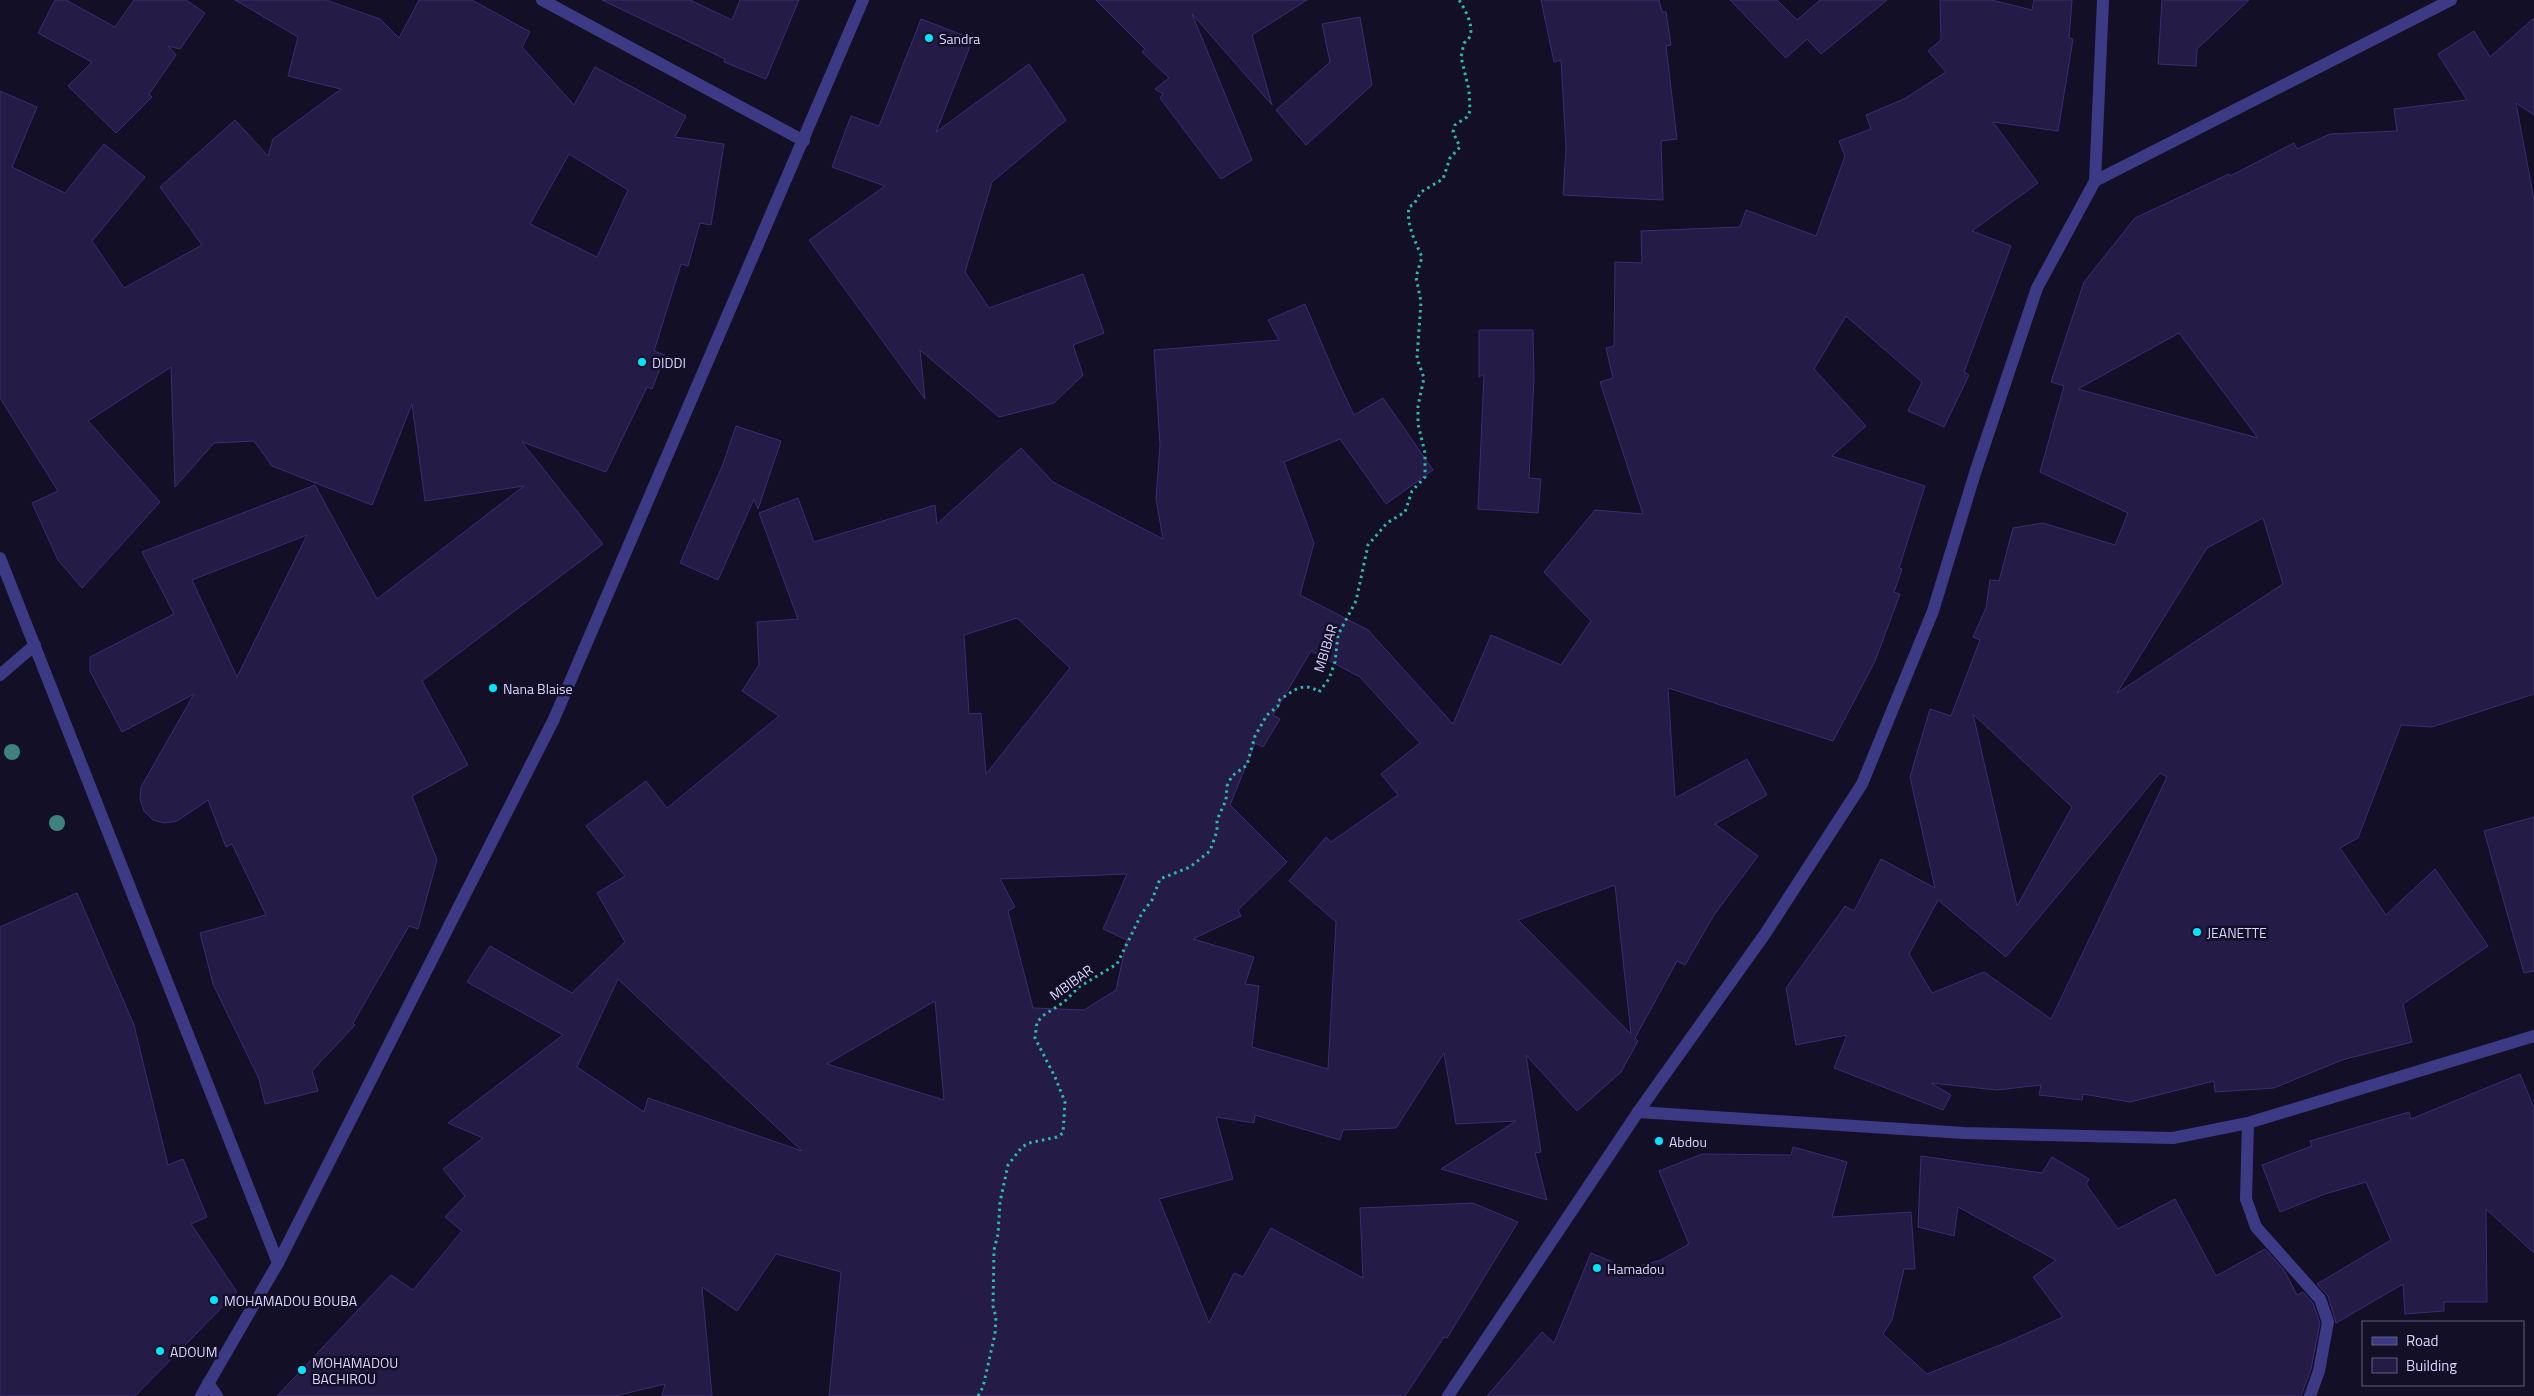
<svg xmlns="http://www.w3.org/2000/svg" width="2534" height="1396" viewBox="0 0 2534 1396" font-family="'Titillium Web',sans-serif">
<rect width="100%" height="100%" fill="#130f26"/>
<g fill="#241b47" stroke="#3b2d73" fill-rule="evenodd">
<polygon points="55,0 66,0 115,27 134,0 186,0 205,13 180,49 168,46 176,55 149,94 152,97 116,133 68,86 92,62 38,33"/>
<path d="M 235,0 L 326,0 L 380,19 L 399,38 L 419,0 L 472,0 L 530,32 L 522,47 L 574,105 L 595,67 L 686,116 L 675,137 L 724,144 L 711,225 L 700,223 L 688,266 L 681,264 L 654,351 L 665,355 L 652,389 L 647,387 L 606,472 L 522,442 L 603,544 L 422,681 L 468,765 L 412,796 L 437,860 L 418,929 L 409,926 L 353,1023 L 355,1025 L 312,1071 L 318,1091 L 265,1104 L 259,1079 L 213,984 L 200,933 L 266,915 L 232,844 L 226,847 L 208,800 L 177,821 L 165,823 L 153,820 L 144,811 L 140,800 L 141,787 L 194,694 L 122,732 L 90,671 L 90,657 L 174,614 L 142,552 L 315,485 L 377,599 L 524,486 L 425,501 L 412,404 L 372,505 L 272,466 L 254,441 L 214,443 L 175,487 L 171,367 L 88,421 L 160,502 L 82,588 L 58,560 L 32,503 L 58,491 L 0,398 L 0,91 L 37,107 L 12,167 L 65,193 L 104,144 L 145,177 L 92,241 L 124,288 L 202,245 L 160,187 L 235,120 L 268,156 L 273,139 L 341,89 L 288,76 L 298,37 ZM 569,154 L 628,190 L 597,257 L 530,224 ZM 307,535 L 237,677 L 192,580 Z"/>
<polygon points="602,0 690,0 732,20 740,0 799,0 766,79 724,62 725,59"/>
<polygon points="1096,0 1307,0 1252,35 1272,105 1192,14 1252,160 1221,179 1160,98 1163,94 1155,89 1169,78 1142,52 1145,49"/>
<polygon points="1541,0 1659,0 1662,12 1666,12 1671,45 1666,46 1677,139 1661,141 1663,200 1563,195 1566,148 1561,60 1554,62"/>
<polygon points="1730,0 1777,0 1797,20 1820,0 1887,0 1821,54 1807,39 1786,58"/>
<path d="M 1940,0 L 1991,0 L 2032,10 L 2034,0 L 2072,0 L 2069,38 L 2073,39 L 2058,131 L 1993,122 L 2038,183 L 1972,231 L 2011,246 L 1964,372 L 1969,375 L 1944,427 L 1908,411 L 1922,382 L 1846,316 L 1814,369 L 1866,426 L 1832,456 L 1925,486 L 1899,568 L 1902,569 L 1894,592 L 1900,594 L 1875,661 L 1833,741 L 1668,688 L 1675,798 L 1747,759 L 1767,795 L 1715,824 L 1758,856 L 1714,915 L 1685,965 L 1677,961 L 1635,1038 L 1638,1041 L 1621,1072 L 1577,1111 L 1526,1055 L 1541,1152 L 1535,1153 L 1547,1200 L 1441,1169 L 1516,1121 L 1456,1124 L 1444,1053 L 1396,1128 L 1343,1130 L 1340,1140 L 1255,1115 L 1254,1123 L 1216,1117 L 1233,1179 L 1159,1199 L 1209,1323 L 1234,1273 L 1243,1277 L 1271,1228 L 1363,1278 L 1360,1208 L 1473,1203 L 1518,1222 L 1447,1338 L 1444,1337 L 1405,1396 L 829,1396 L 841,1272 L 776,1254 L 737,1311 L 702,1287 L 712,1396 L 662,1396 L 665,1384 L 615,1396 L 277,1396 L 391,1275 L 413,1290 L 462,1231 L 445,1217 L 465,1196 L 443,1169 L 483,1138 L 448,1123 L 563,1035 L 467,982 L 490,946 L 572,993 L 625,942 L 597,893 L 625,876 L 586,826 L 646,781 L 667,808 L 779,716 L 742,691 L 759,665 L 757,622 L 798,619 L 759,513 L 798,498 L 814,542 L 935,505 L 937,524 L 1021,448 L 1053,482 L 1163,539 L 1156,499 L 1160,445 L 1154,350 L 1279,340 L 1268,320 L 1305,304 L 1335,375 L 1354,415 L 1383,398 L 1433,470 L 1386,504 L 1340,439 L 1284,462 L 1314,543 L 1300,595 L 1368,630 L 1453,724 L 1491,635 L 1561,665 L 1591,621 L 1544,572 L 1595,510 L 1643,514 L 1600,382 L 1613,378 L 1606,348 L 1614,346 L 1615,262 L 1642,263 L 1641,231 L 1740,227 L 1746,210 L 1816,236 L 1845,156 L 1839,141 L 1871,129 L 1866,115 L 1904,99 L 1946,72 L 1928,51 L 1941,40 ZM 1017,618 L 1070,668 L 986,774 L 981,713 L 969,714 L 964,635 ZM 1311,651 L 1360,677 L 1420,743 L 1381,774 L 1398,795 L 1331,842 L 1326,837 L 1289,881 L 1336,922 L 1328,1069 L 1252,1047 L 1259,986 L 1245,984 L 1254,957 L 1193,939 L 1241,916 L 1238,910 L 1287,862 L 1230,805 L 1255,743 L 1263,747 L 1280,719 L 1273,715 ZM 1127,874 L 1103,929 L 1127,940 L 1116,990 L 1084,1010 L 1033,1008 L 1008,911 L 1015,907 L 1000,879 ZM 1615,885 L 1631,1034 L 1518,920 ZM 618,979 L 802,1151 L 648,1098 L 644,1112 L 577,1067 ZM 935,1001 L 944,1100 L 827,1064 Z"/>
<polygon points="2162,0 2249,0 2197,49 2196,66 2158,64"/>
<polygon points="1360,17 1372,85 1306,145 1276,110 1330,62 1322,24"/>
<path d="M 2534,18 L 2534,115 L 2516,103 L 2534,200 L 2534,694 L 2432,727 L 2401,725 L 2358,838 L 2340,848 L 2386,915 L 2435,869 L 2488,946 L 2403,1004 L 2412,1042 L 2342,1060 L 2274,1088 L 2215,1092 L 2214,1081 L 2130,1102 L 2083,1094 L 2082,1100 L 2039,1095 L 2041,1085 L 1997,1090 L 1931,1083 L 1951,1095 L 1943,1110 L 1834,1068 L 1847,1035 L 1796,1045 L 1786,988 L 1845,906 L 1854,911 L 1881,859 L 1935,888 L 1910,777 L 1930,709 L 1951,716 L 1980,640 L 1973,637 L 1986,608 L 1990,580 L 1999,581 L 2013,528 L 2043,523 L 2115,545 L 2128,513 L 2040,472 L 2064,386 L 2051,382 L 2084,282 L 2135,218 L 2229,174 L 2230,176 L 2294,143 L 2297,149 L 2330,134 L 2397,131 L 2394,109 L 2467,100 L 2438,54 L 2474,31 L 2490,57 ZM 2179,333 L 2258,438 L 2078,389 ZM 2263,518 L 2283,584 L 2117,693 L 2207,548 ZM 1973,714 L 2072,807 L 2017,906 ZM 2160,773 L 2167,777 L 2051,1019 L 1984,972 L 1932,993 L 1909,954 L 1938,900 L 2006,957 Z"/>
<polygon points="921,19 973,39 936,132 1029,64 1066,120 992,182 965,272 989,308 1083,274 1104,333 1073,345 1083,375 1054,403 999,417 920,350 925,399 809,240 885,186 832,167 851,116 879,126"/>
<polygon points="1479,330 1533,330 1534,379 1529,478 1541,479 1538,513 1478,509 1484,374 1479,377"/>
<polygon points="736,426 781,441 758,509 754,499 718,580 680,563 723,464"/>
<polygon points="2534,817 2534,971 2524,973 2484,831"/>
<polygon points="77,893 134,1025 168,1165 183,1159 207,1217 191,1224 237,1292 135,1396 0,1396 0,927"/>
<polygon points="2520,1074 2534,1108 2534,1253 2486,1209 2487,1302 2444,1302 2444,1311 2405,1314 2403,1284 2336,1323 2328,1296 2317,1284 2391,1240 2366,1182 2325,1194 2280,1212 2262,1165 2312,1146 2310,1141 2409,1112 2411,1119"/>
<polygon points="1793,1147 1847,1162 1832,1217 1911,1212 1915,1269 1904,1269 1892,1320 1883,1334 1927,1374 2005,1343 2063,1317 2033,1277 2056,1260 1958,1207 1954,1236 1918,1227 1921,1156 2042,1173 2052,1157 2089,1179 2086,1184 2118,1229 2175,1199 2216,1276 2265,1249 2284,1270 2297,1295 2303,1292 2313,1303 2320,1323 2311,1369 2301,1396 1487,1396 1542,1332 1554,1343 1591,1253 1629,1269 1661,1260 1689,1244 1659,1171 1702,1154 1791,1155"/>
</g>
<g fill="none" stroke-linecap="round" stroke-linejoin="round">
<path stroke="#2fb8b0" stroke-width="3" stroke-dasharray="2.5 4" stroke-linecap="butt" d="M 978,1396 L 983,1387 L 995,1334 L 996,1317 L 993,1306 L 994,1250 L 998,1234 L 1000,1202 L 1008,1165 L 1022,1147 L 1029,1143 L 1057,1137 L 1063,1133 L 1065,1102 L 1055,1077 L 1035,1038 L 1037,1022 L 1044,1015 L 1064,1002 L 1079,987 L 1117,964 L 1142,913 L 1152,900 L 1160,879 L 1190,867 L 1210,851 L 1217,831 L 1217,820 L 1226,800 L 1227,786 L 1232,776 L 1247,765 L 1255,736 L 1267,715 L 1278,706 L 1278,701 C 1292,692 1303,680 1319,692 L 1329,679 L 1335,662 L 1338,635 L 1356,601 L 1368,545 L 1387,523 L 1405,512 L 1412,491 L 1425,477 L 1425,453 L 1418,424 L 1418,406 L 1424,378 L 1417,358 L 1421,302 L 1416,277 L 1422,257 C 1415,241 1406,224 1409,207 L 1414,204 L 1421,192 L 1443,179 L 1450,158 L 1460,147 L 1453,132 L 1455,125 L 1467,117 L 1470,111 L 1469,90 L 1461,57 L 1464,43 C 1479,34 1466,11 1459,0"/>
<polyline stroke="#3d3a85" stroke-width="12" points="2248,1123 2246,1199 2256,1227 2320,1299 2328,1322 2319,1371 2310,1396"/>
<g stroke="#3d3a85" stroke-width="12">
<polyline points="542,0 804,141"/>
<polyline points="2095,181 2451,0"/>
<polyline points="0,558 278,1263"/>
<polyline points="0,675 35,645"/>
<polyline points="1638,1112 1964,1133 2173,1138 2248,1123 2534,1036"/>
<polyline points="208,1383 217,1396"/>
<polyline points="1448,1396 1638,1112 1765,934 1862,784 1933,611 1975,473 2037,288 2095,181 2103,0"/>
</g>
<polyline stroke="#3d3a85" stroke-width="12" points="201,1396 278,1263 554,719 863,0"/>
</g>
<g fill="#3d827b">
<circle cx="12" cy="752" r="8"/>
<circle cx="57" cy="823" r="8"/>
</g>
<g fill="#00e5ff" stroke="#130f26" stroke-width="2">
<circle cx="929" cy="38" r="5"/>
<circle cx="642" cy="362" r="5"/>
<circle cx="493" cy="688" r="5"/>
<circle cx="2197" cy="932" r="5"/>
<circle cx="1659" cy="1141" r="5"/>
<circle cx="1597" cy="1268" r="5"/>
<circle cx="214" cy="1300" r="5"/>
<circle cx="160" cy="1351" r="5"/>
<circle cx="302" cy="1370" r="5"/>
</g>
<g text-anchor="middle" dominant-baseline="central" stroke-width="5" stroke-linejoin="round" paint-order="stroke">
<g font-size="14" fill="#d9d4ff" stroke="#130f26" text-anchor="start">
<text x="939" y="38">Sandra</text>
<text x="652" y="362">DIDDI</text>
<text x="503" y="688">Nana Blaise</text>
<text x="2207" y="932">JEANETTE</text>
<text x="1669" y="1141">Abdou</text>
<text x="1607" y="1268">Hamadou</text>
<text x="224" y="1300">MOHAMADOU BOUBA</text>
<text x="170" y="1351">ADOUM</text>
<text x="312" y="1362">MOHAMADOU<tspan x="312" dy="16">BACHIROU</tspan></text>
</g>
<g font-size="14" fill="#d9d4ff" stroke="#130f26">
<text transform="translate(1325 648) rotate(-73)">MBIBAR</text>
<text transform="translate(1071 982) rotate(-36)">MBIBAR</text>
</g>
</g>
<rect x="2362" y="1321" width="162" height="65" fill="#130f26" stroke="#625e7d"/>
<rect x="2372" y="1337" width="25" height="8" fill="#3d3a85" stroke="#625e7d"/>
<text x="2406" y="1346" font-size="15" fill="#d9d4ff">Road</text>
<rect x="2372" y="1358" width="25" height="15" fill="#241b47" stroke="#625e7d"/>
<text x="2406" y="1371" font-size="15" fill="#d9d4ff">Building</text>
</svg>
